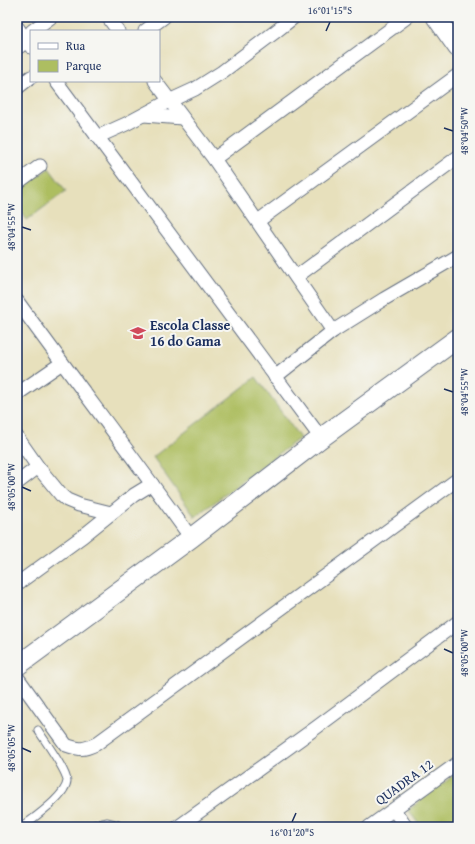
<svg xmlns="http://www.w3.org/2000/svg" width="475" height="844" viewBox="0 0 475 844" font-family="'Gentium Book Plus',serif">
<rect width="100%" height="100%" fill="#f6f6f2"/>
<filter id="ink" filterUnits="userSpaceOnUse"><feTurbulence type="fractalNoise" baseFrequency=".025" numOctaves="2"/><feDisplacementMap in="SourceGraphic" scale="8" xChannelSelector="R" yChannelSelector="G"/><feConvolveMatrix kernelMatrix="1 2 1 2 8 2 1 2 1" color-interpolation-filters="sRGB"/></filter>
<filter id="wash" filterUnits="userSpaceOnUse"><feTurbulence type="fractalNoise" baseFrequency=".012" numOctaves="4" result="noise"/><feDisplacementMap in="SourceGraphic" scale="16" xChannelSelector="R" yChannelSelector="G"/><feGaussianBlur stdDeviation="0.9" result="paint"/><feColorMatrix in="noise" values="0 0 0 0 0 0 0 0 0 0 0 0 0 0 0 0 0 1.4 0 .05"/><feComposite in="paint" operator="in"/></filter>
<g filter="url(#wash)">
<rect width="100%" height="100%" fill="#e7e0bc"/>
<g fill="#adbe61" stroke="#647660">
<polygon points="49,168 66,191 27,220 17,206 17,192"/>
<polygon points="256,377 300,438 195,517 153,457"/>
<polygon points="458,772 458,827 421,827 408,810"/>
</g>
</g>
<g filter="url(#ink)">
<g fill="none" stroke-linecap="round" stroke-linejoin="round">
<defs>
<g id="lane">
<polyline points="17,49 21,49 28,43"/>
<path d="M 22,827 C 33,818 66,796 67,781 C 67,771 44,740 38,730"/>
</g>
<g id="street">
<polyline points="108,17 118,31"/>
<polyline points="17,27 31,47"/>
<polyline points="32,31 51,17"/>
<polyline points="145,31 164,17"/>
<polyline points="56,81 321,438"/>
<polyline points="155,81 214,159 407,17"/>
<polyline points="17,88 31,77"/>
<polyline points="144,115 182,118"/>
<polyline points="97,137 126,124 169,101 195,89 222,72 275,32 294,17"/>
<polyline points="214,159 333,331"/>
<polyline points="17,183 40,166"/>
<polyline points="258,221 458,75"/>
<polyline points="296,277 458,157"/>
<path d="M 17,301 C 74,380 134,458 191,538"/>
<polyline points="275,377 333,331 384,299 458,256"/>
<polyline points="17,394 62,363"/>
<polyline points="17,437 38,467 61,495 67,500 79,505 111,513"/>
<polyline points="17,483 38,467"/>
<polyline points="17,584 83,536 134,495 152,484"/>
<path d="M 17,677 L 66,745 C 80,750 83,750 96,744 L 458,479"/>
<polyline points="394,810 406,827"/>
<polyline points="97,827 107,825 116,827"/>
<polyline points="178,827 317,727 458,622"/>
<polyline points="369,827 458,763"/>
</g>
<g id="secondary">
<polyline points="436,17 458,48"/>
<polyline points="17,666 191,538 321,438 458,338"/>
</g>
</defs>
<use href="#lane" stroke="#626d7f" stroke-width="9"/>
<use href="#street" stroke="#626d7f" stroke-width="15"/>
<use href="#secondary" stroke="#626d7f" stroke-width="21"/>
<use href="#lane" stroke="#fff" stroke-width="7"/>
<use href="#street" stroke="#fff" stroke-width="13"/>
<use href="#secondary" stroke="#fff" stroke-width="19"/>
</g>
</g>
<path fill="none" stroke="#1b2f5e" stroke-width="1.5" d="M 326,31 L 330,22M 444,128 L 453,131M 22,227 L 31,230M 444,389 L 453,392M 22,487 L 31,491M 444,649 L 453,653M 22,748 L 31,752M 292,822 L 296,813"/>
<defs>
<symbol id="school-bare" viewBox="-9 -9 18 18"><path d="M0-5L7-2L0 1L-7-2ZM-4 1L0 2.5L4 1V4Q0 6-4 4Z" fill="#d1495b" stroke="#f6f6f2" stroke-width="2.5" paint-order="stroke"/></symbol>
</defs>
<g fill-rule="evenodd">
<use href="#school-bare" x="127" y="322" width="22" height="22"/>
</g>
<g text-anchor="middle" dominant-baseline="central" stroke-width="4" stroke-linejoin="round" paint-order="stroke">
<g font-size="14" font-weight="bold" fill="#1b2f5e" stroke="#f6f6f2" text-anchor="start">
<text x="150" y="325">Escola Classe<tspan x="150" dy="16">16 do Gama</tspan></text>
</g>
<g font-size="14" fill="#1b2f5e" stroke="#f6f6f2">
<text transform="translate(404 782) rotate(-36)">QUADRA 12</text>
</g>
</g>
<rect width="475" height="844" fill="none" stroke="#f6f6f2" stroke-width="44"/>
<rect x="30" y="30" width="130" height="52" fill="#f6f6f2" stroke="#9ea6b7"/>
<rect x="38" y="43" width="20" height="6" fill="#ffffff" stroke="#9ea6b7"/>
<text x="66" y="50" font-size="12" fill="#1b2f5e">Rua</text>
<rect x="38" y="60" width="20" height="12" fill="#adbe61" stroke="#9ea6b7"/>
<text x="66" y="70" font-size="12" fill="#1b2f5e">Parque</text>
<rect x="22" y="22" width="431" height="800" fill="none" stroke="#1b2f5e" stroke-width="1.5"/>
<g font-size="10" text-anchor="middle" fill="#1b2f5e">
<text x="330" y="14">16°01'15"S</text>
<text transform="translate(464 131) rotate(-90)" y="4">48°04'50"W</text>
<text transform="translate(11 227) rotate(-90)" y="4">48°04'55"W</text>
<text transform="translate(464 392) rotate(-90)" y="4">48°04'55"W</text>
<text transform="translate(11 487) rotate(-90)" y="4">48°05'00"W</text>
<text transform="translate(464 653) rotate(-90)" y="4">48°05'00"W</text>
<text transform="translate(11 748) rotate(-90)" y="4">48°05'05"W</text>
<text x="292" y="836">16°01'20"S</text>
</g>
</svg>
